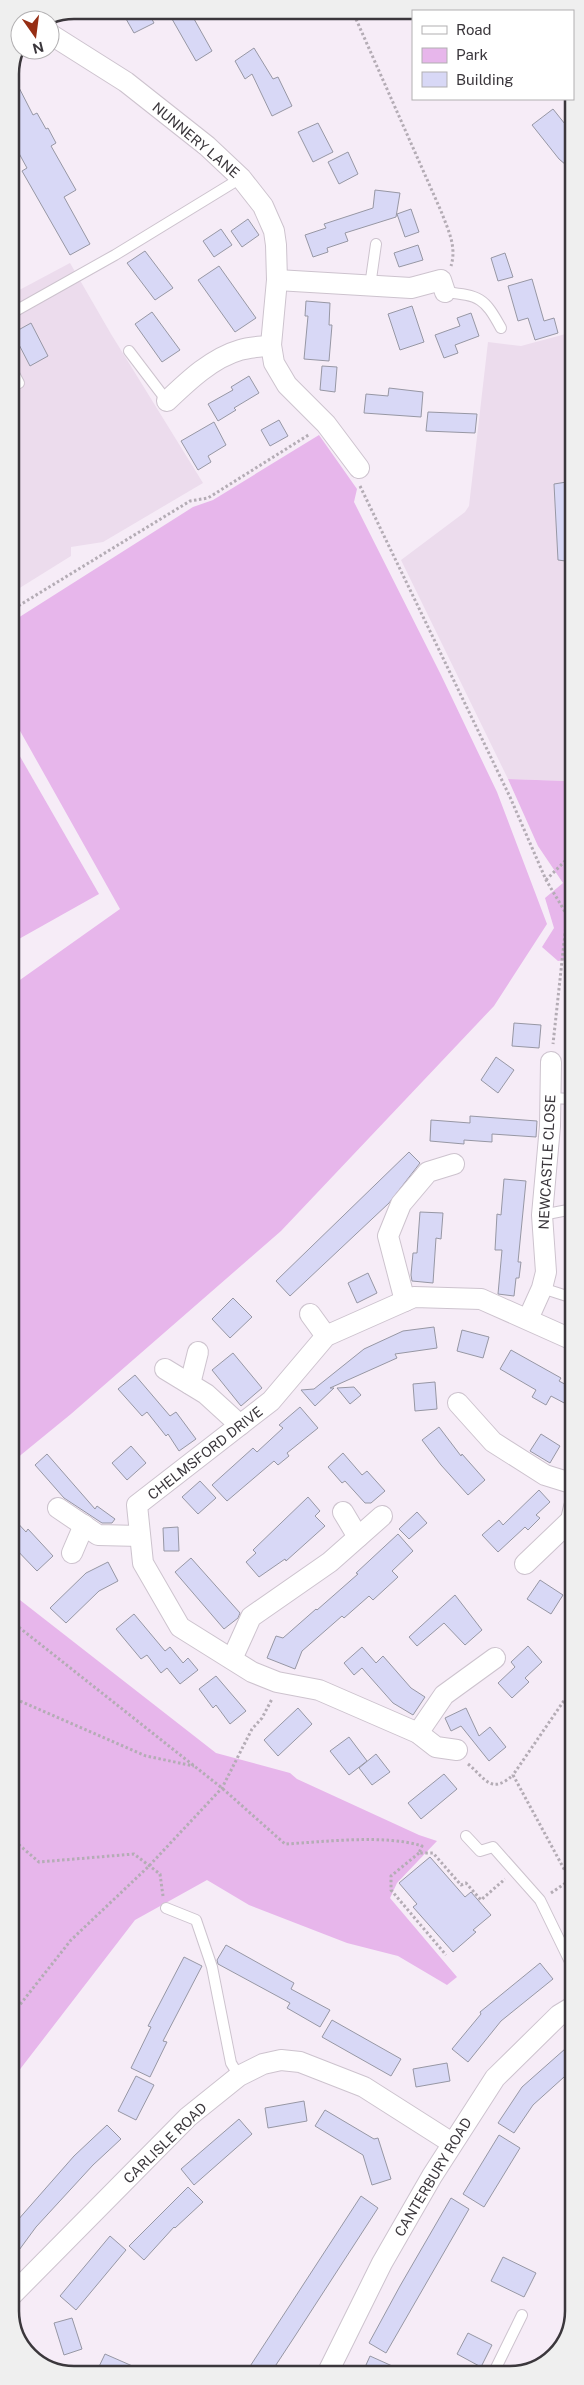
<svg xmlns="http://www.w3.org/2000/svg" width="584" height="2385" viewBox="0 0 584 2385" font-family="'Public Sans',sans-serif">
<rect width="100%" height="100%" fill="#f6ecf7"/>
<g fill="#ecdced">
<polygon points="70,263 111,334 203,483 103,542 71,547 71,556 10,594 10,295"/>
<polygon points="573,332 573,776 566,781 508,779 401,560 465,512 469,506 488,342 521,346"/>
</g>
<g fill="#e7b6eb">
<polygon points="319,435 357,489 354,502 441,675 497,792 547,924 494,1006 281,1231 71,1414 11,1463 10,987 120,909 10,713 10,623 193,507 213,500"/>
<polygon points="10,739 99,894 10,944"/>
<polygon points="573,776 573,959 558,961 542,947 554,928 545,898 563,883 538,846 508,779 565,781"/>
<polygon points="11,1593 216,1753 290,1773 297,1779 419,1835 437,1841 397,1883 390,1898 457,1977 447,1985 398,1956 347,1943 249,1905 207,1880 135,1920 11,2081"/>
</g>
<g fill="#d8d8f6" stroke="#9797a4">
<polygon points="121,10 147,10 154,23 134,33"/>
<polygon points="189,10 212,51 196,61 172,19"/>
<polygon points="254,48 273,79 278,77 292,106 272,116 252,74 245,79 235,61"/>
<polygon points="11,72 33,115 37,113 46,129 48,128 56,143 51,146 76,190 64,197 90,244 70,255 22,171 27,168 10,137"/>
<polygon points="553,109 573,134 573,171 559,159 532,125"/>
<polygon points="318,123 333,152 313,162 298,132"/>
<polygon points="348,152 358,174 339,184 328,162"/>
<polygon points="375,190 400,193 396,217 345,233 348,241 327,248 328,252 313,257 305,235 326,228 324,224 373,208"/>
<polygon points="411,209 419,232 405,237 397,214"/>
<polygon points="248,219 259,235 242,247 231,231"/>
<polygon points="221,229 232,245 214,257 203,241"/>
<polygon points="418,245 423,260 399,267 394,253"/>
<polygon points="145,251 173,288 155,300 127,263"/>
<polygon points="505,253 513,277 498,281 491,258"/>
<polygon points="219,266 256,318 235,332 198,280"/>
<polygon points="532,279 544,321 554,318 558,333 535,340 528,318 518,321 508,286"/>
<polygon points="306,301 330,303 329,325 332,325 329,361 304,359 308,316 305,316"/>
<polygon points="412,306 424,342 400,350 388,314"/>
<polygon points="152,312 180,350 162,362 135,324"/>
<polygon points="471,313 479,336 455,345 458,353 444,358 435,335 460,326 457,318"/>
<polygon points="31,323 48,356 30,366 13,333"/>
<polygon points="322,366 337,367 335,392 320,390"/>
<polygon points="249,376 259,393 234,408 236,410 218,421 208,404 233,390 231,387"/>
<polygon points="389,388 423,392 421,417 364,413 366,394 388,396"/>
<polygon points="428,412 477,414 475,433 426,431"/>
<polygon points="279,420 288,436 270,446 261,430"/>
<polygon points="214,422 226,445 208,456 211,462 198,470 181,441"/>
<polygon points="573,481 573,562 558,560 554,484"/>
<polygon points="514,1023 541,1025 539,1048 512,1046"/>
<polygon points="496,1057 514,1070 498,1093 481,1080"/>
<polygon points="470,1116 537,1121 536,1137 492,1134 492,1142 464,1140 464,1144 430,1141 431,1120 470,1123"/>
<polygon points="409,1152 420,1163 389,1203 290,1296 276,1281"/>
<polygon points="504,1179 526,1181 518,1262 521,1262 519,1278 516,1278 514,1296 498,1294 502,1250 495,1250 497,1214 501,1215"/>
<polygon points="420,1212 443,1213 441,1239 436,1238 433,1283 412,1281 411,1275 413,1253 417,1253"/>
<polygon points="368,1273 377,1293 357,1303 348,1283"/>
<polygon points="233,1298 252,1317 230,1338 212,1319"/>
<polygon points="434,1327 437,1348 395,1354 397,1358 330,1388 334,1388 315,1406 301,1390 314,1389 364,1349 403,1331"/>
<polygon points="462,1330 489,1337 483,1358 457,1351"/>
<polygon points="511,1350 561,1378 559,1381 574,1389 574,1395 568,1405 551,1396 546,1405 532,1397 536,1390 500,1369"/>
<polygon points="233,1353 262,1388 241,1406 212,1370"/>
<polygon points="135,1375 170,1416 176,1412 196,1439 179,1451 168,1434 166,1436 147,1412 142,1416 118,1389"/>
<polygon points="435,1382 437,1409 415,1411 413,1384"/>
<polygon points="354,1387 361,1395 350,1404 337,1388"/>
<polygon points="300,1407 318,1428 287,1453 289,1456 278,1465 274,1461 227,1501 212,1485 253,1448 257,1452 283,1428 279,1425"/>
<polygon points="439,1427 461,1456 462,1454 485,1480 468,1495 441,1465 422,1440"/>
<polygon points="541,1434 560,1446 550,1463 530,1451"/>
<polygon points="131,1446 146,1463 127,1480 112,1463"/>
<polygon points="343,1453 362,1475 367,1471 385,1491 371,1503 365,1503 345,1481 342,1483 328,1467"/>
<polygon points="47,1454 95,1509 97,1506 115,1519 112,1523 102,1523 64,1498 35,1465"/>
<polygon points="200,1481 216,1498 198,1514 182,1497"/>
<polygon points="539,1490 550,1502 536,1515 540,1518 528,1530 525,1527 498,1552 482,1535 499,1520 503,1525"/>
<polygon points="308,1497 320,1511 315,1516 325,1526 286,1561 285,1559 259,1577 246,1562 256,1553 253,1550"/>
<polygon points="417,1512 427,1523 409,1539 399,1529"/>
<polygon points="11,1516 26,1532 28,1529 53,1556 37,1571 11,1544"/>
<polygon points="178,1527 179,1551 164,1551 163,1528"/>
<polygon points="398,1534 413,1551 392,1571 398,1577 373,1600 369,1596 344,1618 342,1616 302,1651 295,1669 267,1658 276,1636 283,1638 316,1609 317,1610 358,1574 356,1573"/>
<polygon points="191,1558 240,1613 238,1618 224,1629 175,1572"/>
<polygon points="108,1562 118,1581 99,1591 66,1623 50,1608 86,1573"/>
<polygon points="540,1580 563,1595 551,1614 527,1599"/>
<polygon points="455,1595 482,1630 465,1645 444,1623 417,1646 409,1637"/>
<polygon points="134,1614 165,1651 170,1647 183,1663 188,1658 198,1670 180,1684 167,1668 161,1673 147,1655 141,1659 116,1629"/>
<polygon points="528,1646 542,1662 525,1678 529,1682 512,1698 498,1683 515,1667 511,1662"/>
<polygon points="362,1647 376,1663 383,1656 411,1688 425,1697 413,1715 393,1703 362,1668 354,1675 344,1663"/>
<polygon points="216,1676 246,1711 230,1724 216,1705 213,1708 199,1689"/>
<polygon points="298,1708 312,1724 278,1756 264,1740"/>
<polygon points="466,1708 479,1736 490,1727 506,1747 489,1761 461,1726 451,1731 445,1718"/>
<polygon points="349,1737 367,1761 349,1775 330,1751"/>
<polygon points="376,1754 390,1772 372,1785 359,1768"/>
<polygon points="444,1774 457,1789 421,1819 408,1803"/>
<polygon points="430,1857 465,1897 471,1892 491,1915 473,1930 476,1932 453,1952 413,1907 417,1904 399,1883"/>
<polygon points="226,1945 294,1983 291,1989 330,2010 320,2027 287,2008 290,2003 218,1964 217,1960"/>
<polygon points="184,1957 202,1966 163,2041 167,2042 150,2077 131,2068 151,2027 148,2026"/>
<polygon points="540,1963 553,1979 501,2021 468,2062 452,2049 481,2014 480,2012"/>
<polygon points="332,2020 401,2059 391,2076 322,2037"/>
<polygon points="574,2041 574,2068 533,2105 514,2133 498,2123 522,2087"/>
<polygon points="447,2063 450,2081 416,2087 413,2069"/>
<polygon points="136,2076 154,2085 136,2120 118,2111"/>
<polygon points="304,2101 307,2121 268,2128 265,2108"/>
<polygon points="325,2110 374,2139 378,2138 391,2179 372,2185 363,2155 315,2126"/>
<polygon points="239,2119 252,2134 194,2185 181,2169"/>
<polygon points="107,2125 121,2139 93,2165 36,2227 11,2261 11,2216 17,2221 74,2156"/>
<polygon points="499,2135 520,2148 484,2207 463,2194"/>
<polygon points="188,2187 203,2202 175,2228 174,2227 144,2260 129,2246"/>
<polygon points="361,2196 378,2208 295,2336 270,2374 245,2374"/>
<polygon points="451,2198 469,2209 386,2353 369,2343 400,2286"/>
<polygon points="110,2236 126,2250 76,2310 60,2296"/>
<polygon points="503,2257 536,2273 524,2297 491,2281"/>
<polygon points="72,2318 82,2349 64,2355 54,2323"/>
<polygon points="468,2333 492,2345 481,2367 457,2354"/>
<polygon points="105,2354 153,2375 95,2375"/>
<polygon points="370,2356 410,2374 362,2374"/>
</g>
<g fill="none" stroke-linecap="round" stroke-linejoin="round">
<defs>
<g id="lane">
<polyline points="370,286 376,244"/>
<path d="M 445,292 C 480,296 484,297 501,328"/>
<polyline points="10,314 115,255 241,178"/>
<polyline points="129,351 167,401"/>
<polyline points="10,366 19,383"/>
<polyline points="550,1098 573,1099"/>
<polyline points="542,1215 573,1209"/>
<polyline points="542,1288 573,1298"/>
<polyline points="466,1836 480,1851 493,1847 540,1900 574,1970"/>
<polyline points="166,1908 196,1920 212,1967 231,2063 239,2076"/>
<polyline points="493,2374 522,2315"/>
</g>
<g id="street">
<polyline points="50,34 126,82 207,146 241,178 263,206 274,231 276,245 277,280 271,345 274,363 287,385 326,424 359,468"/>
<polyline points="277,280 411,288 441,280 445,292"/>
<path d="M 167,401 C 188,381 212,358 240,350 C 250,347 261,347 271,345"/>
<polyline points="405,1301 388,1236 401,1204 428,1172 454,1164"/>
<polyline points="310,1314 326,1336"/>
<polyline points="528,1319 542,1288 546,1272 542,1215 550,1126 551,1062"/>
<polyline points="165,1369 206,1394 240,1425"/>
<polyline points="190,1384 198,1352"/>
<polyline points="458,1403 493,1442 545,1475 574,1484"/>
<polyline points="58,1508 98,1535 140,1536"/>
<polyline points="343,1512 358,1537"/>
<polyline points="72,1553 84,1525"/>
<polyline points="525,1564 571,1520 574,1507"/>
<polyline points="232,1659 251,1617 330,1562 382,1516"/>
<polyline points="418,1733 444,1695 495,1658"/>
<polyline points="457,1750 436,1747 418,1733 319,1690 277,1682 252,1672 180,1627 143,1563 137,1505 271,1401 326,1336 414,1297 481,1299 573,1340"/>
<polyline points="11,2296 188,2117 239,2076 263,2064 281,2060 300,2062 364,2087 452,2143"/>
<polyline points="327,2374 382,2263 432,2176 495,2078 559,2015 574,2006"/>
</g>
</defs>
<use href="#lane" stroke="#cdc3ce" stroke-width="12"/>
<use href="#street" stroke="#cdc3ce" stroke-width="22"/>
<g stroke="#b4acb5" stroke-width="3" stroke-dasharray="2.5 2.5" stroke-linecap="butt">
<path d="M 352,10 L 441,211 C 448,230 457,246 451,266"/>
<polyline points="360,486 510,797 546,880 567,915 553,1044"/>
<polyline points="10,611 190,501 208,498 310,434"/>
<polyline points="546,880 573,853"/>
<path d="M 11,1621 L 222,1788 L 285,1844 C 324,1842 385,1834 422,1846 L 419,1853 L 433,1853 L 461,1885 L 466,1883 L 481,1900 L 505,1879"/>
<polyline points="11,1697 146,1756 194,1766"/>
<path d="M 468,1764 C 486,1779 491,1795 513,1775"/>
<polyline points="11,1838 39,1862 134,1854 160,1874 163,1896"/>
<polyline points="419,1853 391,1876 391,1890 446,1955"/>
<polyline points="551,1893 570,1880 513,1775 574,1686"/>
<polyline points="11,2016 71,1940 148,1867 222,1788 252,1729 262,1718 272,1699"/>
</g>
<use href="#lane" stroke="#fff" stroke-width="10"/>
<use href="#street" stroke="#fff" stroke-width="20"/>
</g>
<g text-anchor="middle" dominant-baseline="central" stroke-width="4.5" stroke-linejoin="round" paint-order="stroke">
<g font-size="14" fill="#3b373c" stroke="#fff">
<text transform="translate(196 140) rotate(40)">NUNNERY LANE</text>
<text transform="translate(547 1162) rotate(-87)">NEWCASTLE CLOSE</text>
<text transform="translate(205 1453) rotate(-38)">CHELMSFORD DRIVE</text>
<text transform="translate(165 2143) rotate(-44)">CARLISLE ROAD</text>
<text transform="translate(433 2177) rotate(-59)">CANTERBURY ROAD</text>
</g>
</g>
<path d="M0 0H584V2385H0ZM74 19H510A55 55 0 0 1 565 74V2311A55 55 0 0 1 510 2366H74A55 55 0 0 1 19 2311V74A55 55 0 0 1 74 19Z" fill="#efefef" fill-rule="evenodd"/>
<path fill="none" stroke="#3b373c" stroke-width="2.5" d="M74 19H510A55 55 0 0 1 565 74V2311A55 55 0 0 1 510 2366H74A55 55 0 0 1 19 2311V74A55 55 0 0 1 74 19Z"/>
<rect x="412" y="10" width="162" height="90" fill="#ffffff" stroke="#b1afb1"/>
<rect x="422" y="26" width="25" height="8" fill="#ffffff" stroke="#b1afb1"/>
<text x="456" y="35" font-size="15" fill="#3b373c">Road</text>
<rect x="422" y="48" width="25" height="15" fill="#e7b6eb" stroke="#b1afb1"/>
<text x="456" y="60" font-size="15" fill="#3b373c">Park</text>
<rect x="422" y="72" width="25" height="15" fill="#d8d8f6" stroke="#b1afb1"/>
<text x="456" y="85" font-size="15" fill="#3b373c">Building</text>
<g transform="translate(35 35) rotate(166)"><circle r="24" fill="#ffffff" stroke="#b1afb1"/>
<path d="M0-4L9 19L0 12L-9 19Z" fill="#962e14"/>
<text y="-8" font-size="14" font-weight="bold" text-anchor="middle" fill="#3b373c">N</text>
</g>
</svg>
